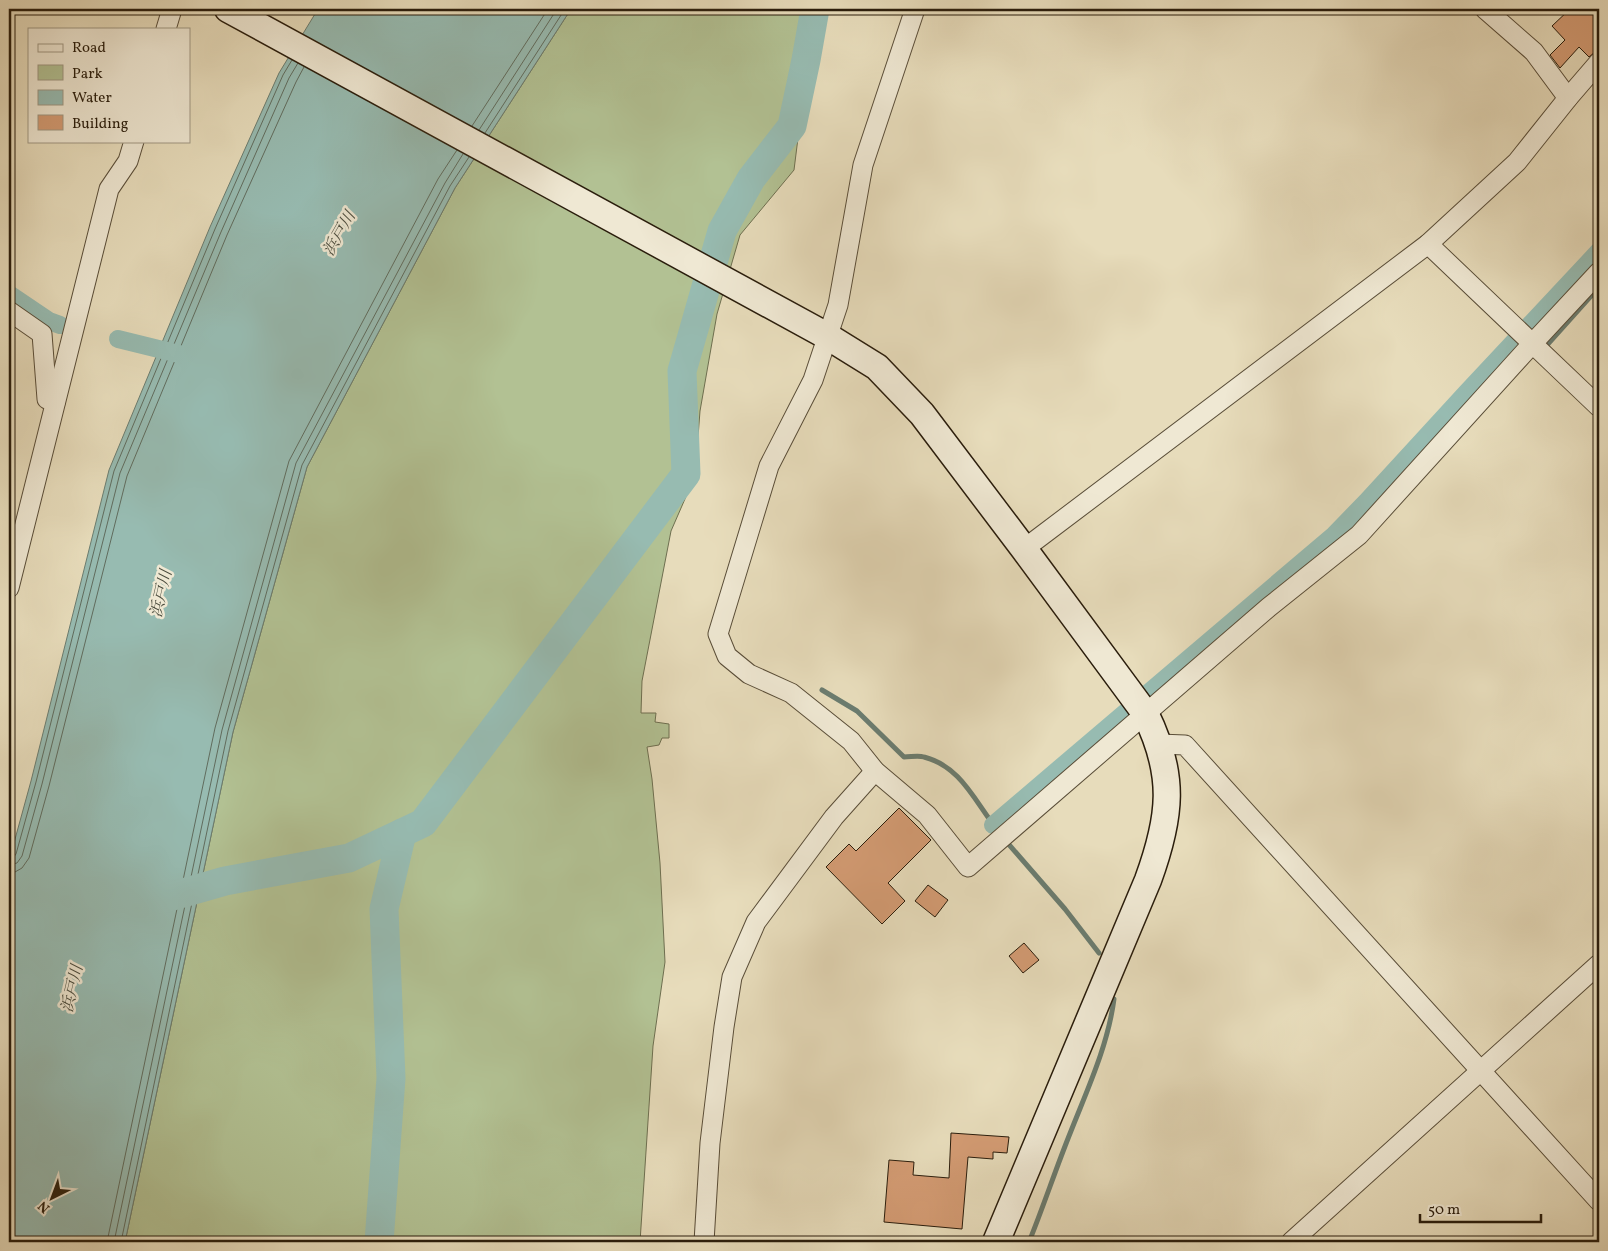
<svg xmlns="http://www.w3.org/2000/svg" width="1608" height="1251" viewBox="0 0 1608 1251" font-family="Vollkorn,'Noto Serif JP',serif">
<rect width="100%" height="100%" fill="#e7dcbb"/>
<filter id="stains"><feTurbulence type="fractalNoise" baseFrequency=".004" numOctaves="4"/><feColorMatrix values="0 0 0 0 .2 0 0 0 0 .09 0 0 0 0 .02 0 0 0 .5 -.17"/></filter>
<radialGradient id="worn" r=".72"><stop offset=".6" stop-color="#630" stop-opacity="0"/><stop offset="1" stop-color="#630" stop-opacity=".3"/></radialGradient>
<polygon fill="#b2c193" stroke="#6e6f50" points="571,9 822,9 801,114 794,170 740,235 717,314 700,411 695,476 671,531 642,681 641,713 656,713 655,722 669,724 669,738 662,738 659,745 647,747 652,779 660,863 665,962 653,1046 640,1242 125,1242 233,732 307,467 455,188"/>
<polygon fill="#97bbb1" stroke="#6b7c6f" points="318,9 571,9 455,188 307,467 233,732 125,1242 9,1242 9,861 31,781 109,470 210,227 279,73"/>
<g fill="none" stroke-linecap="round" stroke-linejoin="round">
<g stroke="#606c5e" stroke-width="1">
<polyline points="472,126 548,9"/>
<polyline points="479,130 557,9"/>
<polyline points="485,133 565,9"/>
<polyline points="9,858 13,858 16,854 36,782 114,471 215,229 283,75 292,60"/>
<polyline points="9,865 17,863 22,856 42,784 120,473 221,232 289,78 298,63"/>
<polyline points="9,872 15,872 22,868 29,858 49,786 127,476 227,235 296,82 304,67"/>
<polyline points="107,1242 215,728 289,461 438,179 457,150"/>
<polyline points="114,1242 222,730 296,463 445,183 463,154"/>
<polyline points="121,1242 228,731 302,465 450,186 469,157"/>
</g>
<g stroke="#6b7c6f" stroke-width="5">
<polyline points="1547,345 1599,287"/>
<path d="M 822,690 L 857,711 L 904,757 C 911,757 918,755 924,757 C 963,767 976,805 1000,833"/>
<polyline points="1005,840 1065,909 1099,953"/>
<path d="M 1029,1242 C 1044,1205 1056,1168 1071,1131 C 1088,1088 1108,1045 1114,999"/>
</g>
<g stroke="#97bbb1" stroke-width="18">
<polyline points="9,294 49,321 60,325"/>
<polyline points="118,339 183,355"/>
<polyline points="993,825 1334,535 1366,502 1466,393 1599,251"/>
</g>
<g stroke="#97bbb1" stroke-width="29">
<polyline points="162,899 225,881 349,858 423,823 686,474 682,371 722,231 751,179 792,126 806,60 815,9"/>
<polyline points="379,1242 391,1078 384,909 402,833"/>
</g>
</g>
<g fill="#d39b73" stroke="#2a1d0c">
<polygon points="1570,9 1599,9 1599,33 1593,39 1599,45 1599,51 1595,52 1589,57 1579,47 1560,68 1550,55 1565,40 1552,26"/>
<polygon points="899,808 931,840 888,883 905,901 882,924 826,867 849,844 856,851"/>
<polygon points="928,885 948,900 935,917 915,901"/>
<polygon points="1024,943 1039,960 1023,973 1009,956"/>
<polygon points="951,1133 1009,1137 1007,1153 993,1152 993,1159 968,1157 962,1229 884,1222 889,1160 914,1162 913,1175 949,1178"/>
</g>
<g fill="none" stroke-linecap="round" stroke-linejoin="round">
<defs>
<g id="street">
<polyline points="915,9 863,165 838,305 813,380 769,466 718,634 727,656 749,674 791,693 851,741 875,771 927,815 968,867 1269,607 1359,535 1532,344 1599,272"/>
<polyline points="1485,9 1534,52 1568,98"/>
<polyline points="166,29 172,9"/>
<polyline points="1428,244 1599,407"/>
<polyline points="9,311 42,334 47,399 55,403"/>
<polyline points="1024,549 1428,244 1517,162 1568,98 1599,62"/>
<polyline points="9,588 109,189 128,161 134,141"/>
<polyline points="1159,744 1185,745 1599,1201"/>
<polyline points="704,1242 710,1143 724,1027 732,977 756,922 834,817 875,771"/>
<polyline points="1291,1242 1599,964"/>
</g>
<path id="secondary" d="M 228,9 L 827,336 L 877,367 L 922,414 L 1024,549 L 1145,713 C 1176,775 1171,817 1148,880 L 996,1242"/>
</defs>
<use href="#street" stroke="#594d38" stroke-width="21"/>
<use href="#secondary" stroke="#2a1d0c" stroke-width="29"/>
<use href="#street" stroke="#efe8d3" stroke-width="19"/>
<use href="#secondary" stroke="#efe8d3" stroke-width="26"/>
</g>
<g text-anchor="middle" dominant-baseline="central" stroke-width="5" stroke-linejoin="round" paint-order="stroke">
<g font-size="16" font-style="italic" fill="#4b4c3e" stroke="#efe8d3">
<text transform="translate(340 234) rotate(-60)">浜戸川</text>
<text transform="translate(162 594) rotate(-77)">浜戸川</text>
<text transform="translate(73 989) rotate(-77)">浜戸川</text>
</g>
</g>
<rect width="1608" height="1251" fill="none" stroke="#e7dcbb" stroke-width="30"/>
<rect x="10" y="10" width="1588" height="1231" fill="none" stroke="#2a1d0c" stroke-width="2.5"/>
<rect x="15" y="15" width="1578" height="1221" fill="none" stroke="#2a1d0c"/>
<rect x="28" y="28" width="162" height="115" fill="#efe8d3" stroke="#a09783"/>
<rect x="38" y="44" width="25" height="8" fill="#efe8d3" stroke="#a09783"/>
<text x="72" y="52" font-size="15" fill="#2a1d0c">Road</text>
<rect x="38" y="65" width="25" height="15" fill="#b2c193" stroke="#a09783"/>
<text x="72" y="78" font-size="15" fill="#2a1d0c">Park</text>
<rect x="38" y="90" width="25" height="15" fill="#97bbb1" stroke="#a09783"/>
<text x="72" y="102" font-size="15" fill="#2a1d0c">Water</text>
<rect x="38" y="115" width="25" height="15" fill="#d39b73" stroke="#a09783"/>
<text x="72" y="128" font-size="15" fill="#2a1d0c">Building</text>
<g transform="translate(52 1198) rotate(222)" stroke="#efe8d3" stroke-width="4" paint-order="stroke">
<path d="M0-4L9 19L0 12L-9 19Z" fill="#2a1d0c"/>
<text y="-8" font-size="14" font-weight="bold" text-anchor="middle" fill="#2a1d0c">N</text>
</g>
<path d="M1420 1214v8h121v-8" fill="none" stroke="#2a1d0c" stroke-width="2.5"/>
<text x="1428" y="1214" font-size="15" fill="#2a1d0c" stroke="#efe8d3" stroke-width="4" paint-order="stroke">50 m</text>
<rect width="100%" height="100%" filter="url(#stains)"/>
<rect width="100%" height="100%" fill="url(#worn)"/>
</svg>
